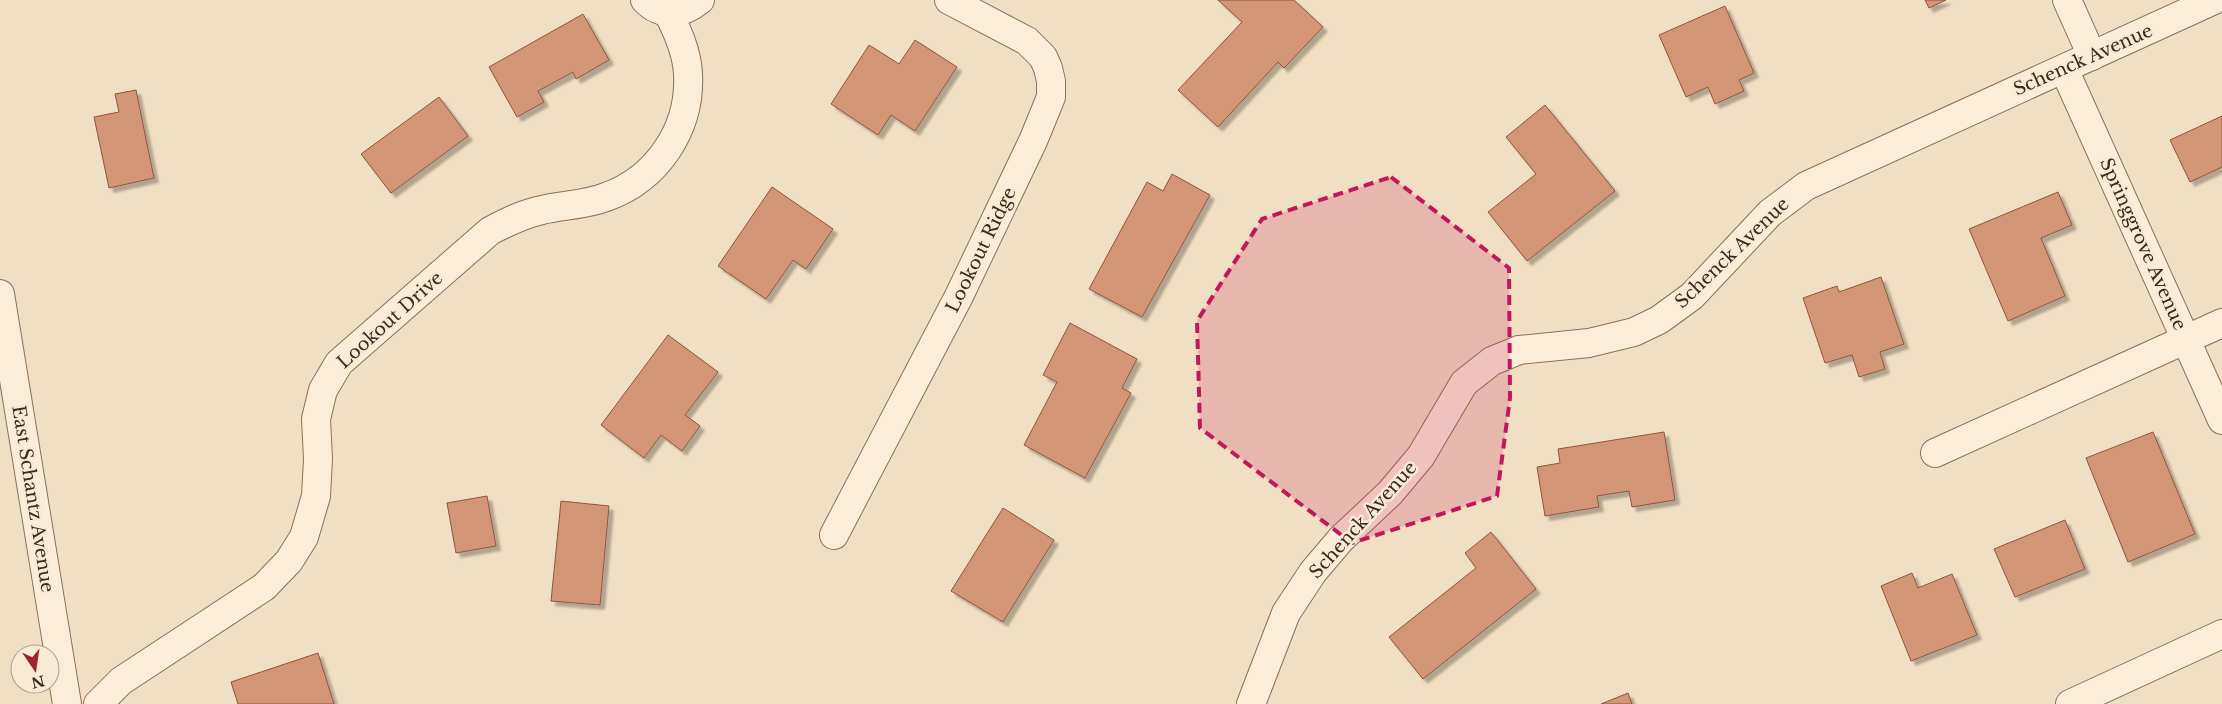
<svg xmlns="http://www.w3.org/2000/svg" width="2222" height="704" viewBox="0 0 2222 704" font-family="'Libre Baskerville',serif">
<defs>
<filter id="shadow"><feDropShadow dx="4.5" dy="4.5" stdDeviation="1" flood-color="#0004"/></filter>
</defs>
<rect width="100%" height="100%" fill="#f1dfc3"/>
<g fill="#d29576" stroke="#8e563c" filter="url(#shadow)">
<polygon points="1218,0 1294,0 1323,27 1284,68 1278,62 1218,127 1178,90 1242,22"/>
<polygon points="1925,0 1946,0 1929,8"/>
<polygon points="1725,6 1754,73 1739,80 1744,91 1715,104 1708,87 1686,97 1659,35"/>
<polygon points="583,14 609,60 576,79 573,72 538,91 544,102 517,117 489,67"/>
<polygon points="915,40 957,67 915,131 891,115 878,135 831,104 869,45 899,64"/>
<polygon points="136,90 154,178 109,188 94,117 119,112 115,94"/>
<polygon points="439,97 468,136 391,193 361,154"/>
<polygon points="1545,105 1615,191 1527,261 1488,212 1536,174 1506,137"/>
<polygon points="2222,116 2222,167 2190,182 2170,140"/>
<polygon points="1172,174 1210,195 1142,317 1089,289 1147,182 1163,191"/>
<polygon points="772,187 833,229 806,269 793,260 766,299 718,266"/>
<polygon points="2058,192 2072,225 2041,238 2065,296 2008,321 1969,229"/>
<polygon points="1881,277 1904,344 1880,352 1885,369 1859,377 1852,355 1825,363 1803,298 1837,286 1839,292"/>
<polygon points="1070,323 1137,359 1122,388 1131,393 1085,478 1024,445 1057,382 1043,375"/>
<polygon points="668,335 718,372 685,415 700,426 682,451 661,435 644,458 601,425"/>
<polygon points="1664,432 1675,500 1632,507 1629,491 1597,496 1599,507 1545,516 1537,467 1560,463 1558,449"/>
<polygon points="2153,432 2195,534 2128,562 2086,458"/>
<polygon points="487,496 496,546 456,553 447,503"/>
<polygon points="561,501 609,506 600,605 551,601"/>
<polygon points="1003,508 1054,540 1003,622 951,591"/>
<polygon points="2065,520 2085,569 2015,597 1994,549"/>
<polygon points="1491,532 1536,589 1423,679 1389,637 1476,568 1465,553"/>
<polygon points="1912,573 1918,588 1952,574 1977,635 1911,661 1881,586"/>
<polygon points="318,653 334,704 238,704 231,682"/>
<polygon points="1628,693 1632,704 1601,704"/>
</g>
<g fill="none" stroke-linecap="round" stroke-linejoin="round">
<defs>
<g id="minor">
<path d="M 645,0 C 662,17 682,15 700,0"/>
<polyline points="2067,0 2092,56"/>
<polyline points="2064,69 2222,420"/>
<polyline points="0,294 67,704"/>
<polyline points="1935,453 2222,323"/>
<polyline points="834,535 959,296 1033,141 1051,97 1051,81 1048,68 1043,57 1027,41 949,0"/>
<path d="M 98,704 L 121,681 L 264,587 L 289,561 L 304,537 L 316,496 L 318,459 L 316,419 L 323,390 L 339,363 L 490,231 C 507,222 523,214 542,210 C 563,205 586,205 606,197 C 657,179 691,129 688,74 C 687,52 678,32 668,13"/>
<polyline points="1251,704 1286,613 1313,572 1341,539 1390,493 1421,456 1464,383 1492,361 1519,350 1589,343 1634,332 1659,320 1692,296 1770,213 1806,186 2214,0"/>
<polyline points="2070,704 2222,634"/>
</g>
</defs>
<use href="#minor" stroke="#8d7058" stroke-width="30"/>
<use href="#minor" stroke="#fbedd7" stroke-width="28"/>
</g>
<path fill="#c2185b" fill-opacity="0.2" stroke="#c2185b" stroke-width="4" stroke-dasharray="10 6" stroke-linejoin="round" d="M 1391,177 L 1509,268 L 1510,398 L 1497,496 L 1352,543 L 1200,428 L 1197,321 L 1262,219 Z"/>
<g text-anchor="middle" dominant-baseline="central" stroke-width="5" stroke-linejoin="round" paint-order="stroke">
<g font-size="18" fill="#3c2a1d" stroke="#f8ead3">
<text transform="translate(2083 60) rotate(-24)">Schenck Avenue</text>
<text transform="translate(2143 244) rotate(66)">Springgrove Avenue</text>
<text transform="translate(981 250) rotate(-64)">Lookout Ridge</text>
<text transform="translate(1732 253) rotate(-44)">Schenck Avenue</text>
<text transform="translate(390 320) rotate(-42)">Lookout Drive</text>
<text transform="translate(33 499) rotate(81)">East Schantz Avenue</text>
<text transform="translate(1363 520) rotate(-48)">Schenck Avenue</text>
</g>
</g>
<g transform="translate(35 669) rotate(167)"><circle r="24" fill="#f8ead3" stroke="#ad9d8a"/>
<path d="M0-4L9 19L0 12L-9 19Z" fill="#a0242f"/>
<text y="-8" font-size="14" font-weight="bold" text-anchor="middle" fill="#3c2a1d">N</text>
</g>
</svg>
